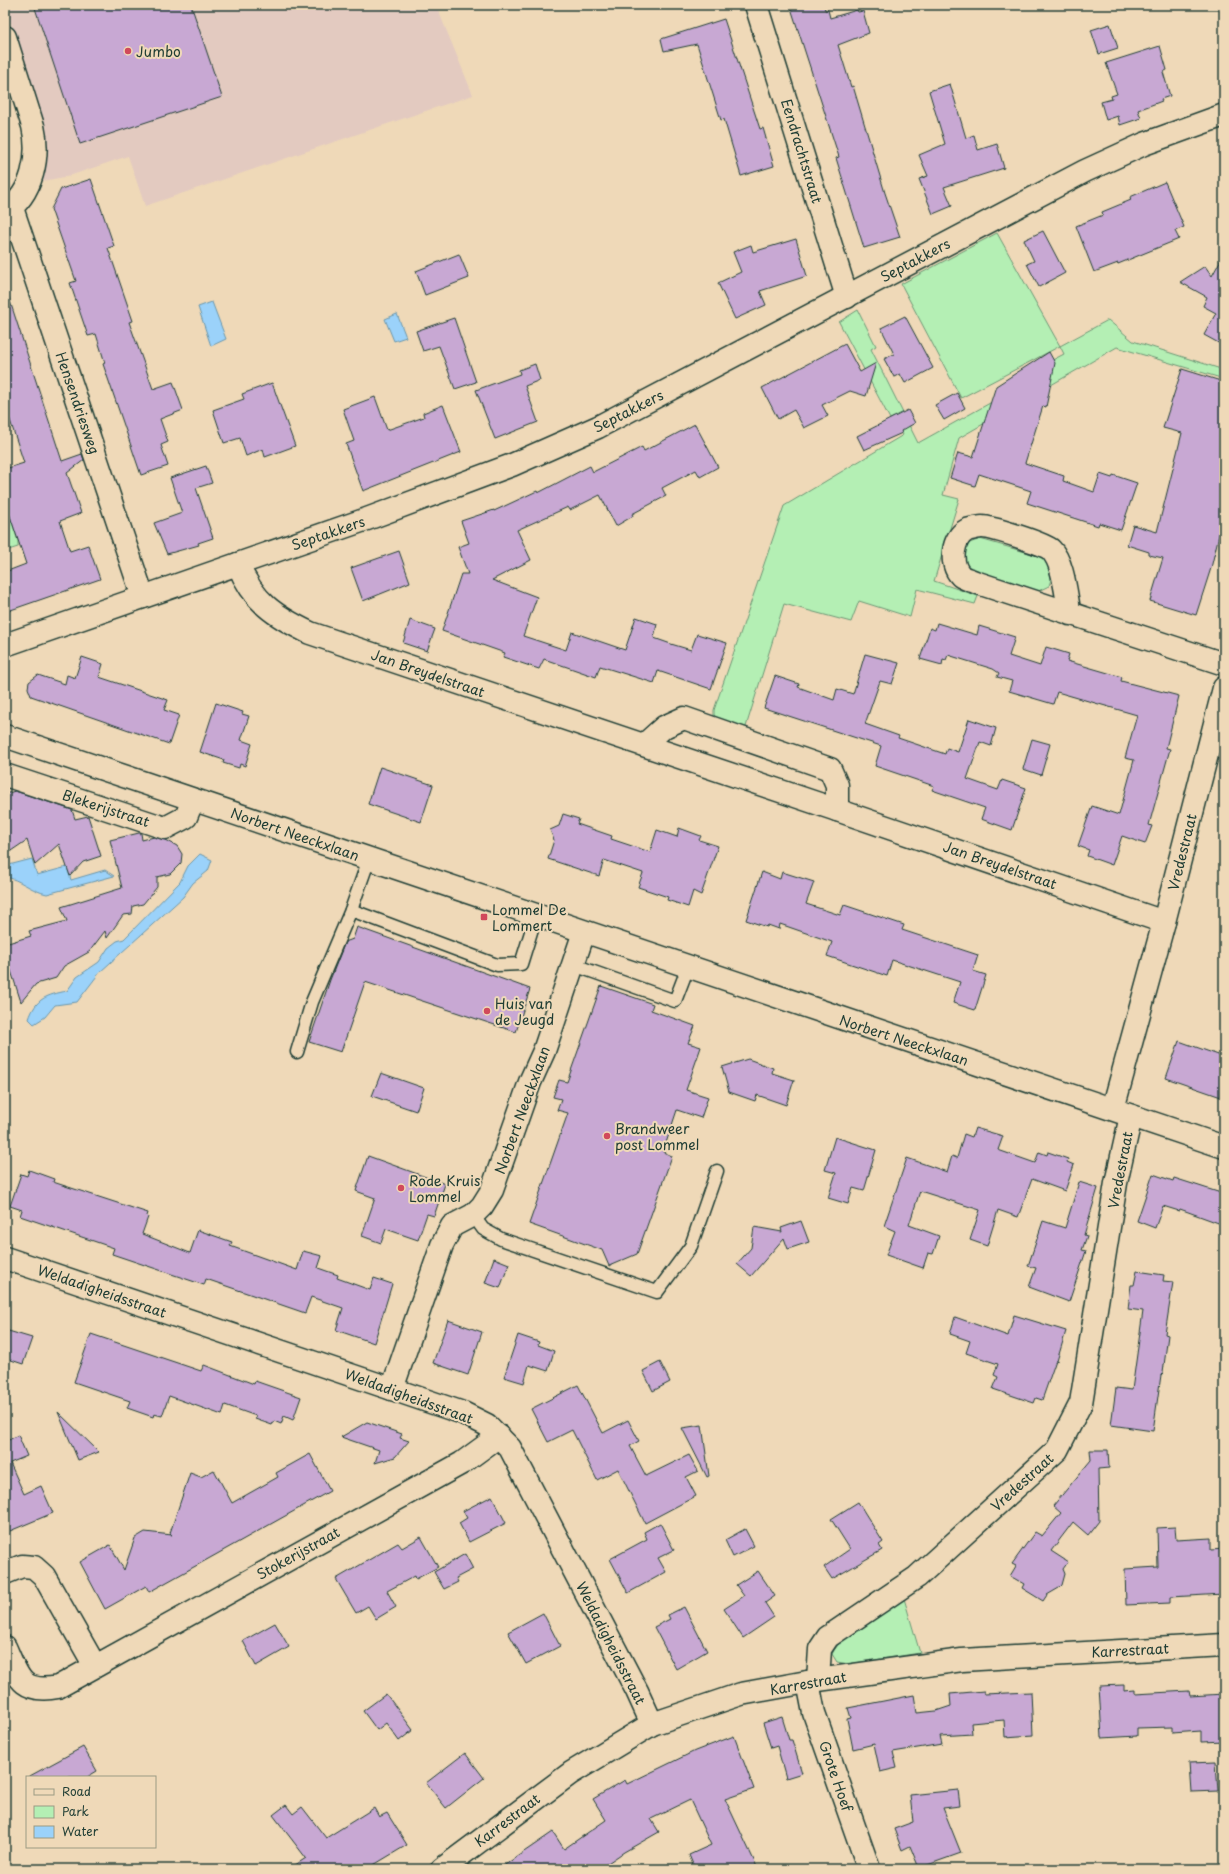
<svg xmlns="http://www.w3.org/2000/svg" width="1229" height="1874" viewBox="0 0 1229 1874" font-family="'Playpen Sans',sans-serif">
<rect width="100%" height="100%" fill="#efd9b8"/>
<filter id="ink" filterUnits="userSpaceOnUse"><feTurbulence type="fractalNoise" baseFrequency=".025" numOctaves="2"/><feDisplacementMap in="SourceGraphic" scale="8" xChannelSelector="R" yChannelSelector="G"/><feConvolveMatrix kernelMatrix="1 2 1 2 8 2 1 2 1" color-interpolation-filters="sRGB"/></filter>
<g filter="url(#ink)">
<polygon fill="#e3cac0" points="5,5 436,5 473,95 145,206 128,156 69,176 38,182 46,157 45,132"/>
<g fill="#b4efb4" stroke="#6a9674">
<polygon points="997,233 1060,346 1108,320 1133,341 1224,370 1224,379 1117,347 959,438 943,495 959,499 934,581 978,596 975,604 917,589 910,617 859,601 851,622 784,604 745,730 714,719 714,710 784,506 903,435 894,417 890,419 839,322 858,310 876,346 871,349 918,443 1026,383 1022,376 1064,354 1060,346 961,398 901,284"/>
<polygon points="5,501 18,541 18,547 5,551"/>
<polygon points="980,539 1046,558 1053,572 1049,586 1034,593 967,570 963,550 967,544"/>
<path d="M 903,1595 L 920,1653 L 848,1664 L 837,1662 L 832,1654 C 843,1632 882,1610 903,1595 Z"/>
</g>
<g fill="#9bd2fa" stroke="#6996ab">
<polygon points="212,302 226,339 211,346 198,307"/>
<polygon points="397,314 406,337 394,341 385,319"/>
<path d="M 200,854 L 212,860 L 208,871 L 193,883 L 183,897 L 100,972 L 77,1002 L 55,1005 L 45,1017 L 34,1024 L 29,1019 C 36,998 47,995 67,991 L 77,977 L 99,962 L 108,948 L 117,941 L 124,939 L 180,882 L 188,866 Z"/>
<path d="M 32,859 L 37,875 L 67,867 L 71,880 L 105,870 L 114,876 L 47,894 C 31,891 20,879 5,877 L 5,866 Z"/>
</g>
<g fill="#c8a8d3" stroke="#1f3d34">
<polygon points="34,5 191,5 222,97 80,144"/>
<polygon points="790,5 824,5 825,10 828,10 830,18 857,10 858,12 863,11 869,33 838,45 851,87 853,86 885,193 900,237 864,248 836,158 839,157"/>
<polygon points="724,19 760,129 763,128 774,166 741,176 724,119 721,120 697,44 664,51 661,39"/>
<polygon points="1110,24 1118,48 1099,54 1091,30"/>
<polygon points="1160,46 1167,70 1163,72 1170,96 1161,99 1162,101 1138,110 1141,118 1120,125 1118,116 1106,120 1101,102 1112,99 1111,96 1117,94 1106,63"/>
<polygon points="950,84 966,138 974,135 978,150 997,144 1004,168 944,187 952,206 933,214 919,179 928,176 919,155 945,144 929,91"/>
<polygon points="91,179 114,246 108,248 133,321 129,322 153,389 173,382 183,410 160,419 168,442 161,445 168,466 141,475 103,364 105,363 96,334 88,336 70,283 76,281 51,209 61,189"/>
<polygon points="1165,182 1184,227 1175,231 1179,239 1118,264 1118,263 1094,272 1076,226 1103,215 1102,212 1131,200 1130,197"/>
<polygon points="1043,231 1065,273 1039,287 1027,264 1034,261 1024,240"/>
<polygon points="796,239 807,276 760,291 766,305 735,319 718,283 741,272 733,252 751,245 753,252"/>
<polygon points="459,254 469,278 425,295 416,271"/>
<polygon points="1224,254 1224,346 1204,335 1216,313 1203,306 1207,297 1180,282 1205,266 1212,276"/>
<polygon points="5,295 8,295 62,461 82,454 84,460 67,473 81,513 60,521 70,551 88,545 100,579 5,612 5,572 26,564 5,501 5,469 24,463 5,405"/>
<polygon points="905,316 933,368 905,383 900,374 894,377 884,359 894,354 881,328"/>
<polygon points="454,318 476,382 455,389 439,346 423,351 416,331"/>
<polygon points="845,344 860,372 876,363 866,396 850,391 822,405 828,416 804,428 794,410 778,419 762,388"/>
<polygon points="1049,352 1055,363 1046,407 1043,406 1025,463 1064,476 1063,481 1094,492 1100,474 1112,478 1113,475 1137,483 1121,530 1099,523 1098,526 1027,503 1031,491 979,474 975,486 950,478 958,453 973,457 996,386"/>
<polygon points="535,364 540,380 525,386 538,422 495,439 476,390 520,374 519,370"/>
<polygon points="1182,369 1224,382 1224,514 1211,568 1196,615 1150,601 1163,558 1149,555 1149,552 1127,545 1133,525 1157,532 1182,433 1163,428"/>
<polygon points="272,383 295,446 265,457 263,449 246,456 240,438 224,443 213,410 244,399 242,394"/>
<polygon points="957,393 965,408 944,420 935,405"/>
<polygon points="375,397 387,430 424,417 423,413 443,405 461,452 363,491 346,444 354,441 343,409"/>
<polygon points="908,410 915,423 901,431 902,433 864,450 857,436"/>
<polygon points="695,424 718,467 700,477 696,470 662,488 666,496 632,514 633,516 616,526 600,495 570,510 568,507 517,530 531,560 492,580 537,597 523,636 566,650 572,632 625,650 636,617 657,624 654,638 671,644 691,650 697,634 727,643 711,689 658,671 654,683 600,666 596,677 544,659 539,669 503,657 505,653 442,631 461,574 468,574 458,547 469,543 461,521 494,510 494,511 537,491 538,493 590,466 593,472 642,447 644,451"/>
<polygon points="206,466 212,483 196,488 213,538 198,543 199,545 167,554 154,523 182,513 170,478"/>
<polygon points="399,551 410,582 363,601 351,568"/>
<polygon points="410,620 435,629 427,651 403,643"/>
<polygon points="937,623 977,635 979,626 1015,637 1009,656 1040,666 1046,647 1069,654 1067,661 1122,677 1121,681 1179,696 1166,748 1170,749 1149,825 1152,826 1145,844 1122,836 1112,865 1087,856 1089,850 1078,846 1092,806 1119,815 1134,760 1125,758 1137,715 1057,692 1053,704 1009,691 1012,681 997,677 999,673 993,669 948,655 946,660 943,659 942,665 920,659 930,628 935,630"/>
<polygon points="865,654 899,663 892,684 880,681 865,724 899,736 898,738 945,754 947,748 958,752 969,719 996,728 991,746 980,742 967,779 998,790 1002,780 1026,788 1012,830 981,819 985,808 932,790 934,786 875,766 881,746 764,708 775,676 799,684 798,687 834,700 837,689 853,694"/>
<polygon points="82,657 103,664 99,677 168,700 164,710 179,715 169,744 31,696 28,688 29,682 38,675 65,684 67,675 75,678"/>
<polygon points="216,703 243,712 242,714 249,716 241,740 252,744 245,766 240,764 239,768 223,763 224,760 200,752"/>
<polygon points="1032,739 1050,744 1041,775 1023,769"/>
<polygon points="380,767 433,785 421,822 368,804"/>
<polygon points="15,791 72,810 75,819 88,816 101,856 83,862 70,876 59,844 35,865 27,840 5,855 5,794"/>
<polygon points="563,814 579,819 577,824 612,836 611,839 650,852 657,830 677,837 679,828 701,836 699,840 718,846 701,895 693,891 688,907 667,900 668,897 638,887 643,873 604,860 599,876 548,859 554,840 550,830 559,826"/>
<polygon points="139,833 141,833 142,840 154,837 166,840 177,846 182,854 181,863 170,874 157,877 157,887 143,904 133,906 132,914 123,915 107,938 105,931 89,952 64,966 56,978 36,984 21,1002 5,952 5,944 31,936 29,931 67,921 61,907 122,888 110,840"/>
<polygon points="762,872 780,879 782,872 814,882 806,904 840,915 844,905 904,925 902,930 978,955 973,971 986,975 975,1010 953,1003 960,982 892,960 887,976 827,956 832,942 780,924 779,929 768,925 767,927 746,920"/>
<polygon points="357,927 530,989 516,1032 365,982 341,1052 309,1042 330,980 345,942 353,939"/>
<polygon points="601,986 653,1004 651,1010 695,1026 688,1043 701,1047 686,1090 708,1097 701,1118 677,1110 663,1152 672,1156 637,1254 609,1266 602,1250 529,1224 568,1113 557,1110 561,1099 553,1097 559,1080 567,1082"/>
<polygon points="1179,1041 1224,1057 1224,1098 1166,1078"/>
<polygon points="748,1059 773,1068 772,1073 794,1080 786,1105 757,1095 755,1101 729,1092 722,1067"/>
<polygon points="381,1073 424,1088 416,1111 372,1096"/>
<polygon points="975,1128 1003,1136 998,1150 1035,1163 1039,1152 1047,1155 1048,1152 1068,1159 1067,1162 1074,1165 1065,1191 1032,1179 1018,1217 998,1210 987,1246 970,1240 980,1210 920,1191 909,1225 939,1236 933,1254 928,1253 923,1268 886,1255 895,1231 884,1226 907,1158 947,1172 952,1156 957,1158 964,1134 972,1137"/>
<polygon points="835,1137 876,1150 864,1191 853,1188 848,1204 828,1198 836,1173 825,1170"/>
<polygon points="368,1156 445,1184 434,1216 427,1214 418,1240 386,1229 381,1243 362,1236 375,1198 356,1191"/>
<polygon points="29,1170 54,1179 53,1182 148,1213 147,1216 148,1217 142,1234 190,1253 198,1230 232,1242 230,1246 297,1270 303,1251 322,1256 318,1268 338,1275 337,1278 370,1290 374,1278 392,1284 374,1343 336,1330 343,1308 311,1297 305,1313 206,1279 204,1285 112,1254 114,1248 20,1216 22,1210 10,1206 21,1174 27,1176"/>
<polygon points="1153,1174 1173,1181 1174,1178 1224,1194 1224,1225 1180,1209 1179,1211 1163,1206 1155,1228 1137,1221"/>
<polygon points="1079,1182 1098,1188 1084,1235 1087,1236 1082,1250 1086,1251 1069,1302 1029,1287 1036,1268 1028,1266 1043,1221 1065,1228"/>
<polygon points="801,1221 809,1242 788,1249 784,1238 751,1276 737,1264 751,1248 754,1227 782,1232 781,1228"/>
<polygon points="494,1258 509,1264 500,1288 485,1283"/>
<polygon points="1137,1271 1164,1275 1163,1281 1173,1282 1165,1334 1168,1335 1163,1373 1161,1375 1153,1431 1111,1425 1116,1388 1132,1390 1143,1311 1128,1309 1131,1285 1134,1285"/>
<polygon points="1014,1315 1066,1331 1057,1361 1056,1360 1042,1400 1036,1398 1034,1403 993,1389 998,1377 994,1375 998,1364 966,1353 970,1341 950,1334 955,1317 1008,1336"/>
<polygon points="448,1320 482,1332 468,1375 433,1363"/>
<polygon points="5,1330 32,1338 23,1364 5,1358"/>
<polygon points="91,1334 201,1371 204,1365 254,1384 255,1381 301,1397 293,1420 284,1416 281,1424 274,1421 272,1425 255,1419 256,1416 225,1405 222,1415 169,1396 162,1416 154,1414 153,1417 127,1408 130,1401 74,1382"/>
<polygon points="518,1335 539,1342 538,1345 554,1351 548,1371 529,1365 524,1383 504,1377"/>
<polygon points="660,1362 670,1382 653,1391 643,1371"/>
<polygon points="578,1385 603,1433 628,1420 639,1441 630,1446 646,1476 689,1455 698,1471 686,1477 696,1496 645,1523 618,1469 597,1480 572,1430 548,1442 531,1409"/>
<polygon points="58,1412 99,1452 78,1460"/>
<polygon points="367,1422 402,1434 400,1438 409,1441 395,1457 375,1463 379,1450 341,1437"/>
<polygon points="702,1425 709,1476 707,1477 682,1428"/>
<polygon points="18,1435 27,1456 10,1463 24,1494 41,1486 53,1513 5,1533 5,1442"/>
<polygon points="1090,1450 1108,1450 1109,1468 1098,1469 1099,1521 1088,1535 1073,1522 1051,1551 1068,1562 1063,1569 1065,1574 1062,1585 1059,1588 1047,1595 1043,1601 1022,1588 1024,1584 1010,1576 1016,1566 1012,1564 1035,1532 1042,1536 1061,1513 1053,1506 1091,1460"/>
<polygon points="310,1454 330,1491 149,1592 146,1586 105,1609 80,1562 110,1545 124,1570 135,1538 145,1532 172,1535 170,1533 190,1473 201,1477 214,1470 232,1503 278,1477 276,1473"/>
<polygon points="492,1496 506,1523 469,1542 459,1523 467,1518 463,1511"/>
<polygon points="858,1502 883,1542 879,1545 882,1550 832,1579 824,1567 850,1549 831,1519"/>
<polygon points="660,1523 674,1550 658,1558 666,1572 628,1593 610,1559 647,1539 644,1532"/>
<polygon points="1175,1527 1176,1540 1211,1538 1211,1550 1224,1549 1224,1594 1170,1597 1170,1603 1126,1605 1125,1569 1158,1567 1157,1528"/>
<polygon points="745,1529 754,1546 733,1557 725,1540"/>
<polygon points="421,1537 438,1567 416,1579 415,1576 387,1591 396,1607 376,1619 368,1606 356,1613 336,1579 398,1543 402,1548"/>
<polygon points="465,1554 473,1569 456,1578 458,1582 444,1589 434,1572"/>
<polygon points="758,1571 775,1596 765,1603 774,1617 743,1638 724,1609 744,1596 736,1585"/>
<polygon points="684,1607 707,1651 676,1669 654,1627 670,1619 668,1615"/>
<polygon points="543,1613 560,1646 526,1664 508,1632"/>
<polygon points="275,1623 289,1647 256,1666 243,1641"/>
<polygon points="1124,1685 1124,1691 1135,1690 1135,1694 1189,1691 1190,1696 1224,1694 1224,1741 1201,1742 1201,1731 1172,1733 1172,1727 1137,1728 1137,1736 1102,1738 1099,1686"/>
<polygon points="984,1691 984,1694 1031,1692 1033,1735 1005,1737 1004,1720 971,1723 972,1734 940,1736 942,1744 893,1752 897,1768 880,1772 874,1744 853,1749 847,1719 851,1718 848,1708 914,1695 917,1713 936,1711 951,1706 950,1694"/>
<polygon points="386,1694 413,1730 399,1741 386,1723 377,1730 363,1711"/>
<polygon points="782,1717 789,1740 792,1740 802,1773 786,1778 777,1746 771,1748 763,1723"/>
<polygon points="734,1736 754,1789 725,1799 758,1869 695,1869 689,1855 711,1845 690,1800 651,1819 659,1832 624,1852 599,1869 499,1869 553,1832 564,1849 606,1820 593,1799 625,1780 627,1784 695,1751"/>
<polygon points="83,1747 97,1771 87,1777 28,1777"/>
<polygon points="465,1753 484,1778 446,1808 426,1783"/>
<polygon points="1216,1762 1218,1791 1191,1792 1189,1763"/>
<polygon points="958,1790 960,1806 943,1808 961,1853 919,1868 910,1846 902,1850 894,1829 913,1822 910,1795"/>
<polygon points="286,1805 293,1814 302,1807 326,1838 374,1808 379,1817 387,1813 407,1845 367,1869 289,1869 306,1858 273,1815"/>
</g>
<g fill="none" stroke-linecap="round" stroke-linejoin="round">
<defs>
<g id="service">
<polyline points="369,859 351,910 497,965 521,964 536,916"/>
<polyline points="574,965 675,1001 688,967"/>
<polyline points="297,1052 312,1002 351,910"/>
<polyline points="473,1215 483,1229 501,1239 657,1292 691,1246 717,1171"/>
</g>
<g id="minor">
<polyline points="756,5 847,297"/>
<path d="M 5,37 L 33,126 C 40,156 33,194 5,212"/>
<polyline points="12,208 143,597"/>
<path d="M 238,564 C 253,602 275,616 310,633 L 837,810 L 1164,922"/>
<path d="M 1070,614 C 1066,597 1064,563 1051,550 C 1045,544 992,527 982,527 C 978,527 971,529 967,530 C 952,538 949,564 961,576 C 965,579 971,580 975,582 L 1224,664"/>
<polyline points="5,645 367,519 512,465 598,427 1085,171 1144,144 1224,115"/>
<polyline points="644,745 664,727 684,718 830,769 837,785 837,810"/>
<polyline points="5,775 165,828 186,817 193,800"/>
<polyline points="1113,1109 1164,922 1224,688"/>
<polyline points="5,1258 463,1413 487,1425 510,1448 637,1691 652,1724"/>
<polyline points="392,1389 442,1245 452,1226 473,1215 482,1206 492,1190 530,1082 544,1051 584,932"/>
<polyline points="5,1573 22,1566 34,1567 44,1576 95,1666"/>
<path d="M 5,1647 C 18,1676 20,1694 58,1687 L 462,1463 L 499,1436"/>
<polyline points="818,1680 820,1649 828,1637 917,1577 1057,1450 1081,1403 1116,1183 1131,1116"/>
<polyline points="808,1682 814,1713 869,1869"/>
<polyline points="442,1869 571,1773 652,1724 741,1694 818,1680 962,1660 1224,1645"/>
</g>
<polyline id="secondary" points="5,736 1224,1147"/>
</defs>
<use href="#service" stroke="#1f3d34" stroke-width="15"/>
<use href="#minor" stroke="#1f3d34" stroke-width="25"/>
<use href="#secondary" stroke="#1f3d34" stroke-width="25"/>
<use href="#service" stroke="#efd9b8" stroke-width="12"/>
<use href="#minor" stroke="#efd9b8" stroke-width="22"/>
<use href="#secondary" stroke="#efd9b8" stroke-width="22"/>
</g>
</g>
<g fill="#d1495b" stroke="#efd9b8" stroke-width="1.5">
<circle cx="128" cy="51" r="4"/>
<rect x="480" y="913" width="8" height="8" rx="2"/>
<circle cx="487" cy="1011" r="4"/>
<circle cx="607" cy="1136" r="4"/>
<circle cx="401" cy="1188" r="4"/>
</g>
<g text-anchor="middle" dominant-baseline="central" stroke-width="4" stroke-linejoin="round" paint-order="stroke">
<g font-size="14" fill="#1f3d34" stroke="#efd9b8" text-anchor="start">
<text x="136" y="51">Jumbo</text>
<text x="492" y="909">Lommel De<tspan x="492" dy="16">Lommert</tspan></text>
<text x="495" y="1003">Huis van<tspan x="495" dy="16">de Jeugd</tspan></text>
<text x="615" y="1128">Brandweer<tspan x="615" dy="16">post Lommel</tspan></text>
<text x="409" y="1180">Rode Kruis<tspan x="409" dy="16">Lommel</tspan></text>
</g>
<g font-size="14" fill="#1f3d34" stroke="#efd9b8">
<text transform="translate(802 151) rotate(73)">Eendrachtstraat</text>
<text transform="translate(915 260) rotate(-28)">Septakkers</text>
<text transform="translate(78 403) rotate(71)">Hensendriesweg</text>
<text transform="translate(628 411) rotate(-27)">Septakkers</text>
<text transform="translate(328 533) rotate(-19)">Septakkers</text>
<text transform="translate(428 673) rotate(19)">Jan Breydelstraat</text>
<text transform="translate(106 808) rotate(18)">Blekerijstraat</text>
<text transform="translate(295 834) rotate(19)">Norbert Neeckxlaan</text>
<text transform="translate(1182 852) rotate(-76)">Vredestraat</text>
<text transform="translate(1000 865) rotate(19)">Jan Breydelstraat</text>
<text transform="translate(904 1040) rotate(18)">Norbert Neeckxlaan</text>
<text transform="translate(522 1110) rotate(-70)">Norbert Neeckxlaan</text>
<text transform="translate(1120 1170) rotate(-79)">Vredestraat</text>
<text transform="translate(102 1291) rotate(19)">Weldadigheidsstraat</text>
<text transform="translate(409 1396) rotate(20)">Weldadigheidsstraat</text>
<text transform="translate(1022 1482) rotate(-42)">Vredestraat</text>
<text transform="translate(298 1553) rotate(-29)">Stokerijstraat</text>
<text transform="translate(611 1643) rotate(63)">Weldadigheidsstraat</text>
<text transform="translate(1130 1650) rotate(-3)">Karrestraat</text>
<text transform="translate(808 1683) rotate(-10)">Karrestraat</text>
<text transform="translate(836 1776) rotate(71)">Grote Hoef</text>
<text transform="translate(507 1820) rotate(-37)">Karrestraat</text>
</g>
</g>
<rect width="1229" height="1874" fill="none" stroke="#efd9b8" stroke-width="20"/>
<rect x="10" y="10" width="1209" height="1854" fill="none" stroke="#1f3d34" stroke-width="1.5" filter="url(#ink)"/>
<rect x="26" y="1776" width="130" height="72" fill="#efd9b8" stroke="#9c9b83"/>
<rect x="34" y="1789" width="20" height="6" fill="#efd9b8" stroke="#9c9b83"/>
<text x="62" y="1796" font-size="12" fill="#1f3d34">Road</text>
<rect x="34" y="1806" width="20" height="12" fill="#b4efb4" stroke="#9c9b83"/>
<text x="62" y="1816" font-size="12" fill="#1f3d34">Park</text>
<rect x="34" y="1826" width="20" height="12" fill="#9bd2fa" stroke="#9c9b83"/>
<text x="62" y="1836" font-size="12" fill="#1f3d34">Water</text>
</svg>
